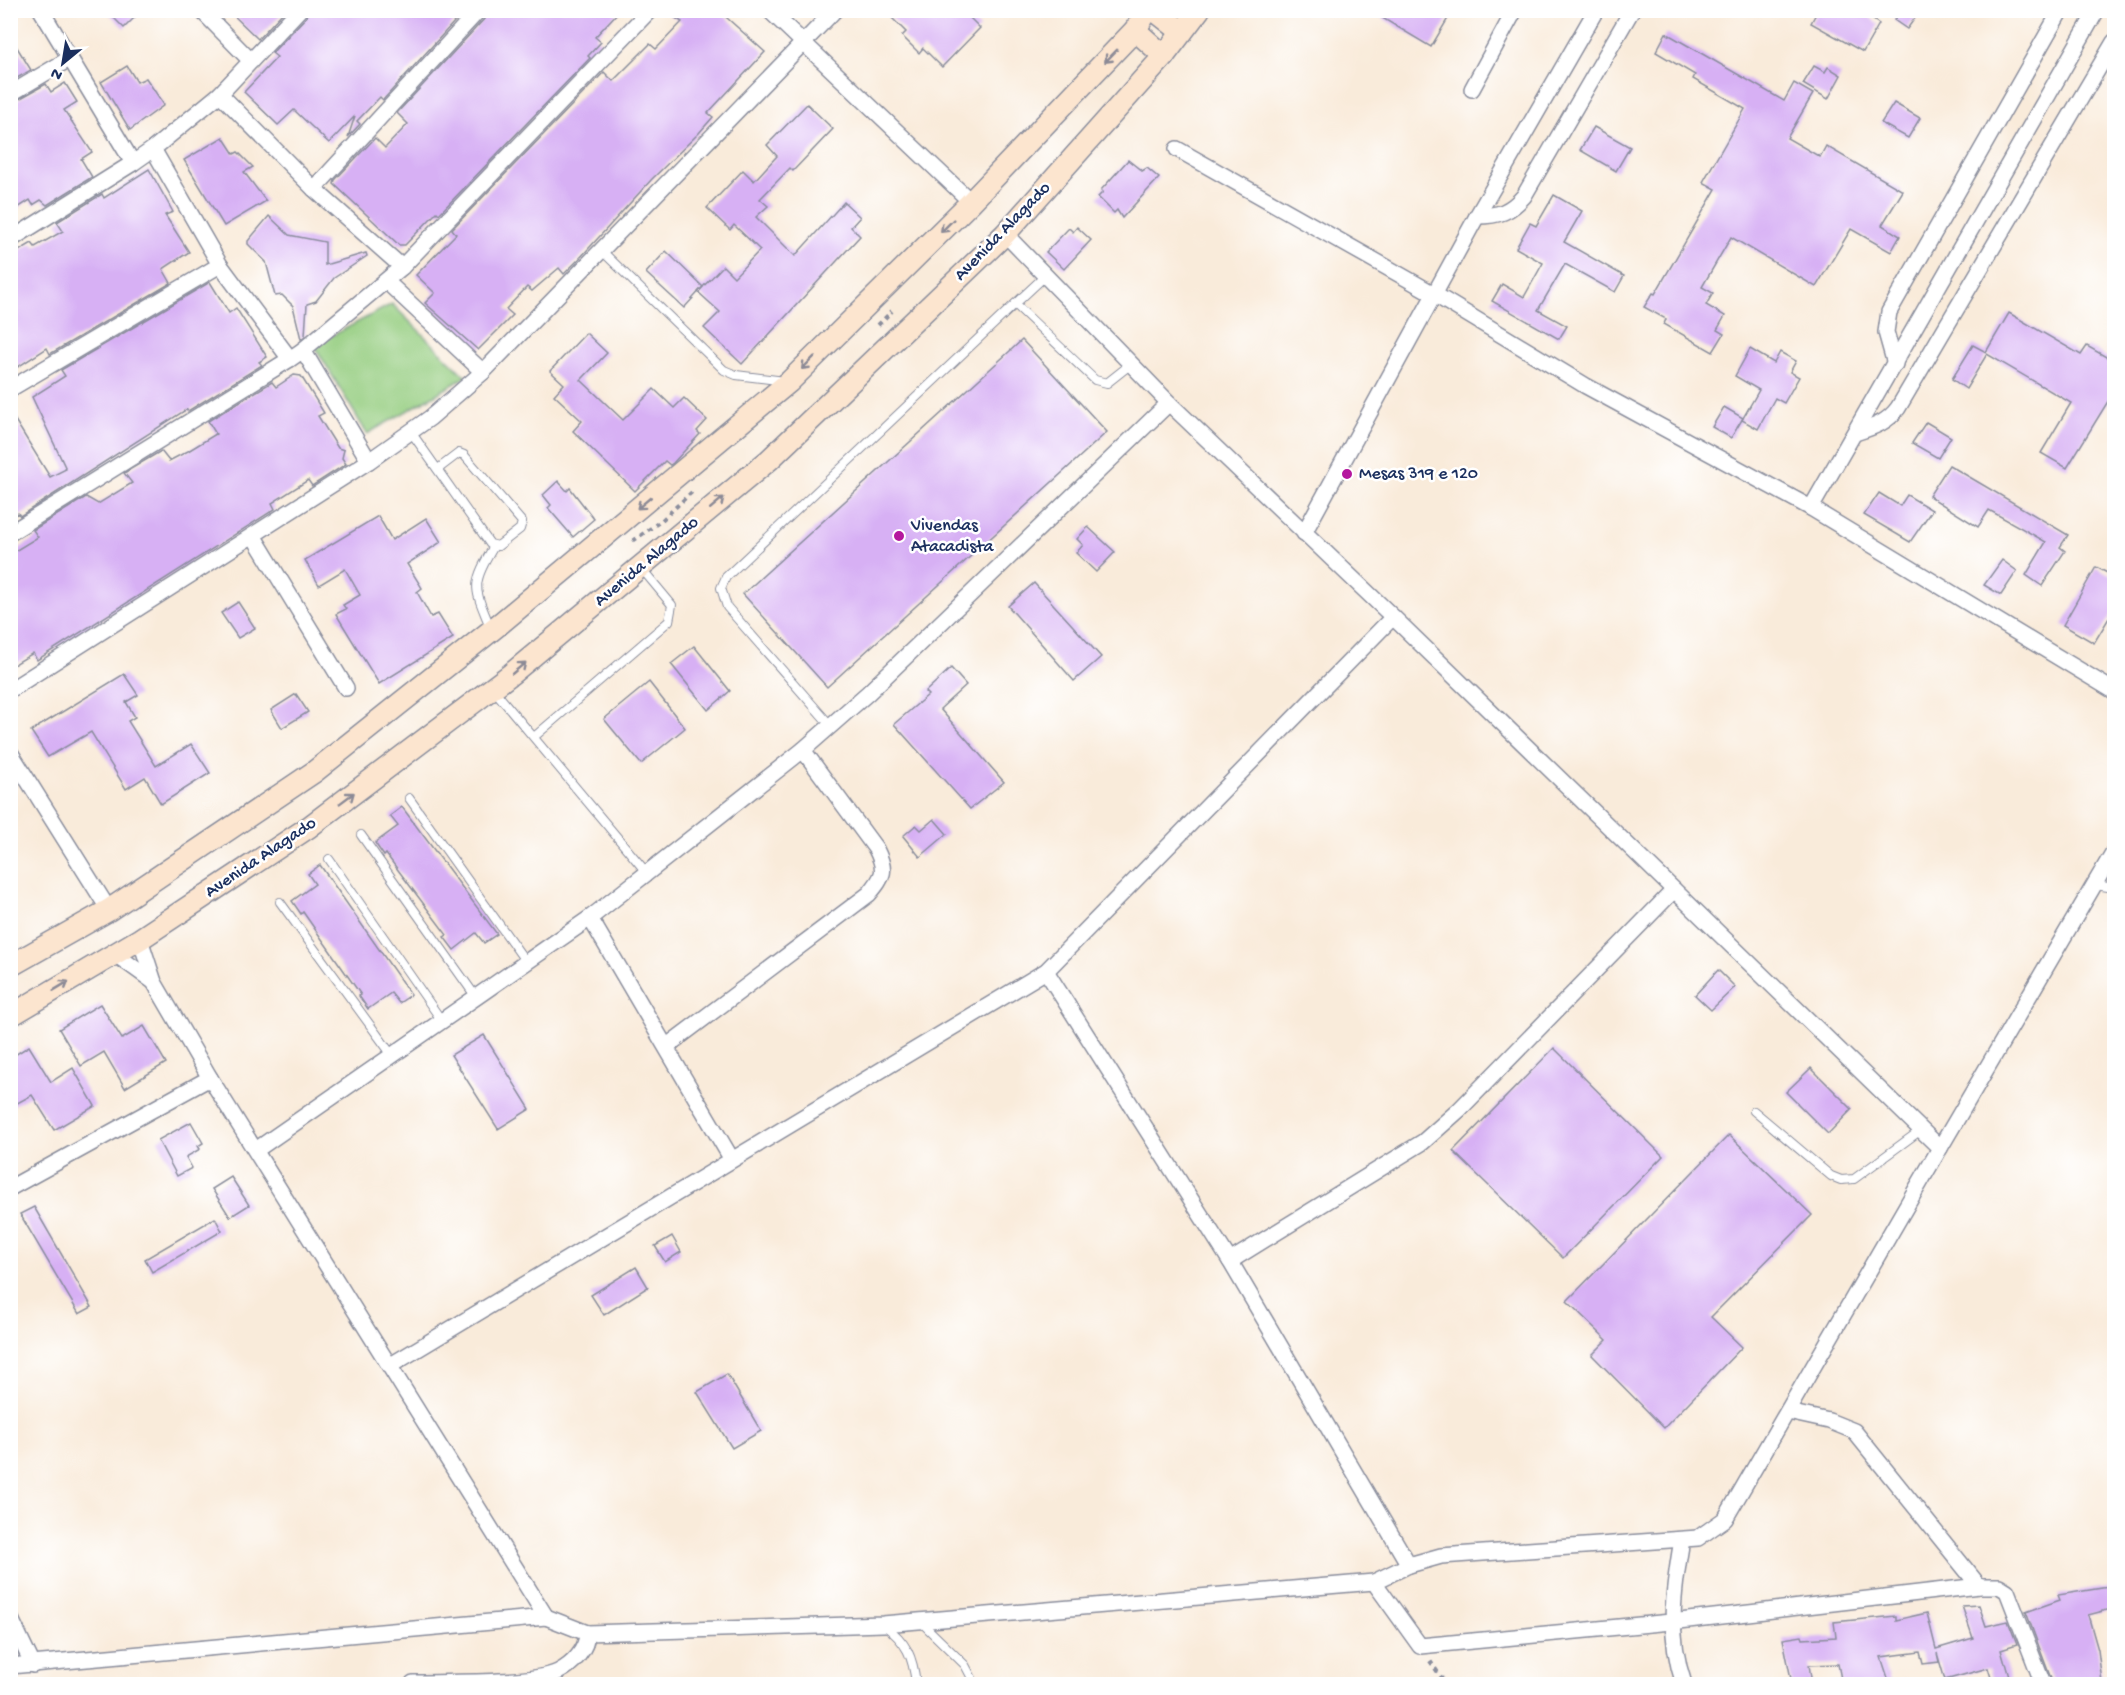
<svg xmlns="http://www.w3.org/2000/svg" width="2125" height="1695" viewBox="0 0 2125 1695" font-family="'Gochi Hand',sans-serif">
<rect width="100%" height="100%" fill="#fff"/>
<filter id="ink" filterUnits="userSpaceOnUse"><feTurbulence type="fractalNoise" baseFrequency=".0167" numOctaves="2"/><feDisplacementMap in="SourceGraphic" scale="12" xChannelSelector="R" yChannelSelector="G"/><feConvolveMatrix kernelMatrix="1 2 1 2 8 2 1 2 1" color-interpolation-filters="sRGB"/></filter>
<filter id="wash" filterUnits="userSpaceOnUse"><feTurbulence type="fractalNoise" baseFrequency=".008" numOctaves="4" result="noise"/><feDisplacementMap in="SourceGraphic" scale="24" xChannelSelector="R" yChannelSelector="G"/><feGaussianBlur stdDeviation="1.35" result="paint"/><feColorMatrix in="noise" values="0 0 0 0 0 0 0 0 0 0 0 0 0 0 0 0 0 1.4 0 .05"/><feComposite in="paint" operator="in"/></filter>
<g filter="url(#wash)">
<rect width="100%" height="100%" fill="#f9ebda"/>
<polygon fill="#95cd80" stroke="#587e6f" stroke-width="1.5" points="392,304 466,377 367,434 314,345"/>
<g id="blocks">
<g fill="#d7b0f4">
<polygon points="106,10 142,10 124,28"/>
<polygon points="228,10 285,10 258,39"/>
<polygon points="309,10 465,10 383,100 380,97 357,121 360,124 348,137 355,116 329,143 294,110 278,125 244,92 277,57 272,53 306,17"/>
<polygon points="489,10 620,10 595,37 601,42 588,56 590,58 439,214 437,212 405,245 399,245 334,184 335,180 375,138 385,148 408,124 397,113 486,17"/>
<polygon points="662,10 718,10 765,52 708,113 713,117 699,133 652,179 579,259 564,274 559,268 532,291 527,287 506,309 513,315 478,350 425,303 435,293 416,275 456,234 452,229 604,72 613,81 650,44 656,49 682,22"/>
<polygon points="884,10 962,10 980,28 942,67 923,48 919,53 902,36 906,32"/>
<polygon points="1369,10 1453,10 1431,47"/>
<polygon points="1818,10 1859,10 1879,24 1863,52 1811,23"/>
<polygon points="1901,10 1921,10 1907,29 1894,20"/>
<polygon points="1666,33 1784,101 1794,83 1813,94 1787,138 1820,157 1826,146 1903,191 1882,225 1900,236 1891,252 1851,229 1816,287 1731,237 1702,287 1713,293 1706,305 1725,316 1717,330 1724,334 1713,352 1664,324 1666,319 1644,307 1653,293 1655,294 1716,189 1703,182 1745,109 1693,79 1695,75 1656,52"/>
<polygon points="10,36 31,70 10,82"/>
<polygon points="127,66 137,82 146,78 164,105 130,130 101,82"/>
<polygon points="1814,66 1825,72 1828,67 1841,75 1828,99 1803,84"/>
<polygon points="65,83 77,102 64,110 92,152 81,159 92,177 47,205 41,200 33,205 30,200 10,213 10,104 46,84 51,92"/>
<polygon points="1894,103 1920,118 1908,138 1881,123"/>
<polygon points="807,104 833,129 793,171 790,168 760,199 768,206 756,217 795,256 844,202 860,217 851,227 860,236 742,364 704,328 720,312 698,292 723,266 734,277 760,250 734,225 730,230 707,208 743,170 754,181 777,156 767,145"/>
<polygon points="1594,127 1630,147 1616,171 1580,150"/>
<polygon points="223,137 234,154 238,152 253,167 244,172 266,201 224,226 184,160"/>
<polygon points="1128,160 1142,171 1147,168 1159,178 1122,218 1117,210 1114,213 1098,197 1103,192 1101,190"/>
<polygon points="149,169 173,212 165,215 189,252 163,269 171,283 50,354 47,348 18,367 10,351 10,256 32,243 35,247 63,231 57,222 102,194 104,198"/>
<polygon points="1554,195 1582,211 1564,242 1624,276 1615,292 1565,264 1538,310 1567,326 1559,339 1492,301 1502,284 1524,297 1543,263 1516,248 1530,223 1536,226"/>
<polygon points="269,216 289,235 325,242 325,265 366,253 367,256 334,278 316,301 307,304 305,336 301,339 293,306 282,295 275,296 266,262 248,244 248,241"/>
<polygon points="1077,227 1091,240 1064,269 1046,252 1069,228 1073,232"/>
<polygon points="666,251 703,287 684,308 646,273"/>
<polygon points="210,282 229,313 236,308 267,357 259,362 262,365 188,411 187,409 20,516 18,513 10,518 10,412 50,477 66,469 32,397 65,376 61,370"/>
<polygon points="2009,313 2081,355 2087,346 2115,362 2115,390 2067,468 2041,453 2071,403 1987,354 1966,389 1952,379 1973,345 1986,352"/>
<polygon points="586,333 607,353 581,380 623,420 654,389 674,408 684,398 707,420 697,431 700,434 673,463 670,465 665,461 635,491 573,431 582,421 554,395 564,384 550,371"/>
<polygon points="1022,340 1107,432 827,687 743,594"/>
<polygon points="1750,349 1774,363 1780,352 1796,361 1790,372 1799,377 1784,403 1775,398 1758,429 1742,420 1759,390 1735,376"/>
<polygon points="294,375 301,376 324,413 318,416 338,448 344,450 342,458 346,464 312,486 308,480 272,503 275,509 37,660 33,653 10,667 10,554 38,537 33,530 86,497 98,504 132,483 124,473 161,451 169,461 188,451 216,434 208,421 272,382 276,387"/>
<polygon points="1724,407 1743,418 1731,438 1712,427"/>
<polygon points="1926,422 1951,437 1938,458 1912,443"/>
<polygon points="1949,465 2068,535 2060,547 2065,551 2042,586 2026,575 2046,542 1989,510 1978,527 1929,496"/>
<polygon points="558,481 567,491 570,488 594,519 573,537 548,508 551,505 543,495"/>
<polygon points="1879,493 1900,506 1907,495 1932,510 1910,542 1864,515"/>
<polygon points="378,516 392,540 426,518 441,542 407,564 422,588 417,592 431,617 438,614 453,638 379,684 336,614 346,609 343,605 360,595 345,569 319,585 305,560"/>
<polygon points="1088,527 1115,552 1096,572 1076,553 1083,545 1077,539"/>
<polygon points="2002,560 2017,571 2001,595 1984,585"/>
<polygon points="2096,567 2115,577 2115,608 2094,643 2063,625"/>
<polygon points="1034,583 1101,657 1074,681 1008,606"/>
<polygon points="238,602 255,628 238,638 221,613"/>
<polygon points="694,646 730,691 708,710 671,664"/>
<polygon points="951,668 966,685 940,709 1004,782 970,809 894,724 928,695 925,692"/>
<polygon points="124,674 138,695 126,702 135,717 128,721 156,766 191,744 210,773 161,804 145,777 126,789 91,732 48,757 31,731"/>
<polygon points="649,682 685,728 641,764 604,719"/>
<polygon points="296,694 308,712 282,728 271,710"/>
<polygon points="402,807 497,934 484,943 476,933 454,950 444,937 447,935 386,854 384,856 375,843 398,826 390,816"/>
<polygon points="934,819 947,834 920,857 903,836 916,825 921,830"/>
<polygon points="320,865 411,995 399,1003 391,993 368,1009 359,996 361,995 303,912 301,914 292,901 315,884 308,874"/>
<polygon points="1718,970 1735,987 1711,1010 1695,995"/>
<polygon points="100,1004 122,1039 144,1026 166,1063 125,1088 104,1052 81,1066 59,1029"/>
<polygon points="484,1035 530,1109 498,1129 451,1055"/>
<polygon points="29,1046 51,1082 73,1068 95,1106 54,1130 32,1095 10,1107 10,1058"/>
<polygon points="1554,1048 1663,1156 1563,1258 1453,1151"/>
<polygon points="1811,1068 1852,1109 1828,1134 1786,1092"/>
<polygon points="191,1122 203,1143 198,1146 200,1149 186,1157 192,1168 177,1176 158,1140"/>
<polygon points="1729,1135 1812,1215 1711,1317 1742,1347 1664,1428 1592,1355 1607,1340 1567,1301"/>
<polygon points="231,1177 249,1205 230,1217 212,1189"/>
<polygon points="34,1207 92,1307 79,1314 20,1214"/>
<polygon points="215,1218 222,1231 152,1272 145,1259"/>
<polygon points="672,1236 681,1252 665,1262 655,1246"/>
<polygon points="636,1267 648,1287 604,1315 591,1295"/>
<polygon points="727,1374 761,1431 732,1448 697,1392"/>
<polygon points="2115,1586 2115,1608 2088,1615 2098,1650 2102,1682 2093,1684 2053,1684 2026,1612 2060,1600 2058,1595"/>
<polygon points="1979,1605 1986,1626 2008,1621 2017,1644 2001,1649 2011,1684 1993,1684 1988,1668 1945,1680 1937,1653 1939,1662 1923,1664 1920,1652 1881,1657 1890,1684 1842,1684 1838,1664 1809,1665 1812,1684 1792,1684 1783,1639 1802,1636 1803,1639 1836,1637 1834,1622 1896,1616 1896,1620 1927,1613 1936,1649 1973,1638 1962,1606"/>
</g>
</g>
</g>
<g filter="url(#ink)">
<use href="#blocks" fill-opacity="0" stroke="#8a8d9c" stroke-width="1.5"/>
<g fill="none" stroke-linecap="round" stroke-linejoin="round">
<defs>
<g id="service">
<polyline points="602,251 724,370 736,375 785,381"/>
<polyline points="1015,304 1045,276"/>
<polyline points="411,432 490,544 498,546 520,529 522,522 464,455 459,453 438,469"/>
<path d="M 491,629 C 474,587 470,587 494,546"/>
<polyline points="494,690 647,873"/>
<polyline points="831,726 727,607 721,588 726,577 1015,304 1095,380 1107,383 1131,364"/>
<polyline points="534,737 669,621 672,605 642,569"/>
<polyline points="409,798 526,962"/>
<polyline points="361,835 476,997"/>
<polyline points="329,859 442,1021"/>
<polyline points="2096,885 2114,888"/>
<polyline points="280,902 392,1055"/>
<polyline points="1754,1111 1831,1176 1841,1180 1854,1179 1921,1130"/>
<polyline points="921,1622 965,1665 975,1684"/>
<path d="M 884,1625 C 907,1642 913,1657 916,1684"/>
</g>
<g id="minor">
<polyline points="41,10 133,163 153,149 220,265 290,359 303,350 369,461"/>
<polyline points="769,10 971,202"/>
<polyline points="251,61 299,10"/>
<polyline points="1472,89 1515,10"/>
<polyline points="10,94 69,59"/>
<polyline points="220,94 314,189 402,267 303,350"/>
<polyline points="153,149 220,94 251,61 201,10"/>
<polyline points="1177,149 1434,294 1586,386 1811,508 2114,691"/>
<polyline points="314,189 479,10"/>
<path d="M 1477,216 C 1499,216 1510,212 1524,196 L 1632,10"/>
<polyline points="10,240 133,163"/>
<polyline points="402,267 650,10"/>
<polyline points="387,282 483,372"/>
<polyline points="1895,364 1886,332 1889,312 2061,10"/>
<polyline points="10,389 220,265"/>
<path d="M 1855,433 C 1873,427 1887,423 1898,408 L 2114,42"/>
<polyline points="1811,508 2097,10"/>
<polyline points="10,533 290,359"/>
<polyline points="1304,533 1477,216 1596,10"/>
<polyline points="254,537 346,688"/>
<polyline points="10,690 369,461 430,418 483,372 835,10"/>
<polyline points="10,752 109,910"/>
<polyline points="590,918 731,1158"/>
<polyline points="115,954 154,982"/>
<polyline points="1046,971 1230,1261 1409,1565 1441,1556 1698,1538 1725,1519 1940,1148 1393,617"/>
<path d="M 667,1046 L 869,894 C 884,876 887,871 876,849 L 803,750"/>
<polyline points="1940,1148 2114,851"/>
<polyline points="256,1150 590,918 803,750 868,693 1169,403"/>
<polyline points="10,1188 210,1078"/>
<polyline points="1230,1261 1423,1142 1459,1110 1674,890"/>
<polyline points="391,1365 1046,971 1393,617 1169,403 1005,234"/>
<polyline points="1788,1412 1829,1421 1854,1431 1979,1586"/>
<path d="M 1682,1540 C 1673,1591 1667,1634 1684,1684"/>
<polyline points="1374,1582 1420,1646 1671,1622 1979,1586 1999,1586 2007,1591 2043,1684"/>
<polyline points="10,1617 33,1665"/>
<polyline points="587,1633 883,1624 1374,1582 1409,1565"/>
<polyline points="10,1666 546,1617 210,1078 154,982 140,939"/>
<path d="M 413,1683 C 444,1682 534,1684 558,1672 C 572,1665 587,1650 587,1633 L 546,1617"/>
</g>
<g id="secondary">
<polyline points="1154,10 1182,32"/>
<polyline points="1135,30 1164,56"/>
<polyline points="10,966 109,910 314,772 502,622 789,382 971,202 1135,30 1148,10"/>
<polyline points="10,1016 140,939 309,827 511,674 769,460 1005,234 1164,56 1199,10"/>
</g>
</defs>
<use href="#service" stroke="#8a8d9c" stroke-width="10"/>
<use href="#minor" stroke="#8a8d9c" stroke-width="18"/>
<use href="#secondary" stroke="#8a8d9c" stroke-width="24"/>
<g stroke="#8a8d9c" stroke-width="4" stroke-dasharray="4.5 4.5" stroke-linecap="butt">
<polyline points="878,325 892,311"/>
<polyline points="633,541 662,520 694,490"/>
<polyline points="1430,1661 1446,1684"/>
</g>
<use href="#service" stroke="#fff" stroke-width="8"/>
<use href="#minor" stroke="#fff" stroke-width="15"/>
<use href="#secondary" stroke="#fce5cf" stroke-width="21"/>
</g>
<defs><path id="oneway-shaft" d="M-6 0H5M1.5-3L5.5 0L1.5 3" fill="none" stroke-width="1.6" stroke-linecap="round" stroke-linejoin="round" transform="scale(1.5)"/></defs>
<g stroke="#8c8a96">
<use href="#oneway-shaft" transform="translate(1111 56) rotate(134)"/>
<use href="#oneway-shaft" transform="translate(947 226) rotate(135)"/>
<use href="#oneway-shaft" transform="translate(808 363) rotate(135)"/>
<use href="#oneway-shaft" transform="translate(644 503) rotate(140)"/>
<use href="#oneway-shaft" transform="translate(717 503) rotate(-40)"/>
<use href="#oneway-shaft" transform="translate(519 668) rotate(-40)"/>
<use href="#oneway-shaft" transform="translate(347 798) rotate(-37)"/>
<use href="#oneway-shaft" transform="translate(61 986) rotate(-31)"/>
</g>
</g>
<g fill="#b5179e" stroke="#fff" stroke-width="2">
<circle cx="1347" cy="474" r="6"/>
<circle cx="899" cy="536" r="6"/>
</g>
<g text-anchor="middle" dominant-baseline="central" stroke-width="5" stroke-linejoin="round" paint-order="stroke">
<g font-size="18" fill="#1b2f5e" stroke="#fff">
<text transform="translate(1003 232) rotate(-46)">Avenida Alagado</text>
<text transform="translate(647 562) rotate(-40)">Avenida Alagado</text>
<text transform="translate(261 858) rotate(-34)">Avenida Alagado</text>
</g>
<g font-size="18" fill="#1b2f5e" stroke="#fff" text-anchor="start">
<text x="1359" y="474">Mesas 319 e 120</text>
<text x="911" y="526">Vivendas<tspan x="911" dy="21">Atacadista</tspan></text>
</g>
</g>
<rect width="2125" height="1695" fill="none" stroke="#fff" stroke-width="36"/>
<g transform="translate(63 63) rotate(210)" stroke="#ffffff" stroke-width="4.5" paint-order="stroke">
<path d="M0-4.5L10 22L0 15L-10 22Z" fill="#1b2f5e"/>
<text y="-9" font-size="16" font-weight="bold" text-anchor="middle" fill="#1b2f5e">N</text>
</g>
</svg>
